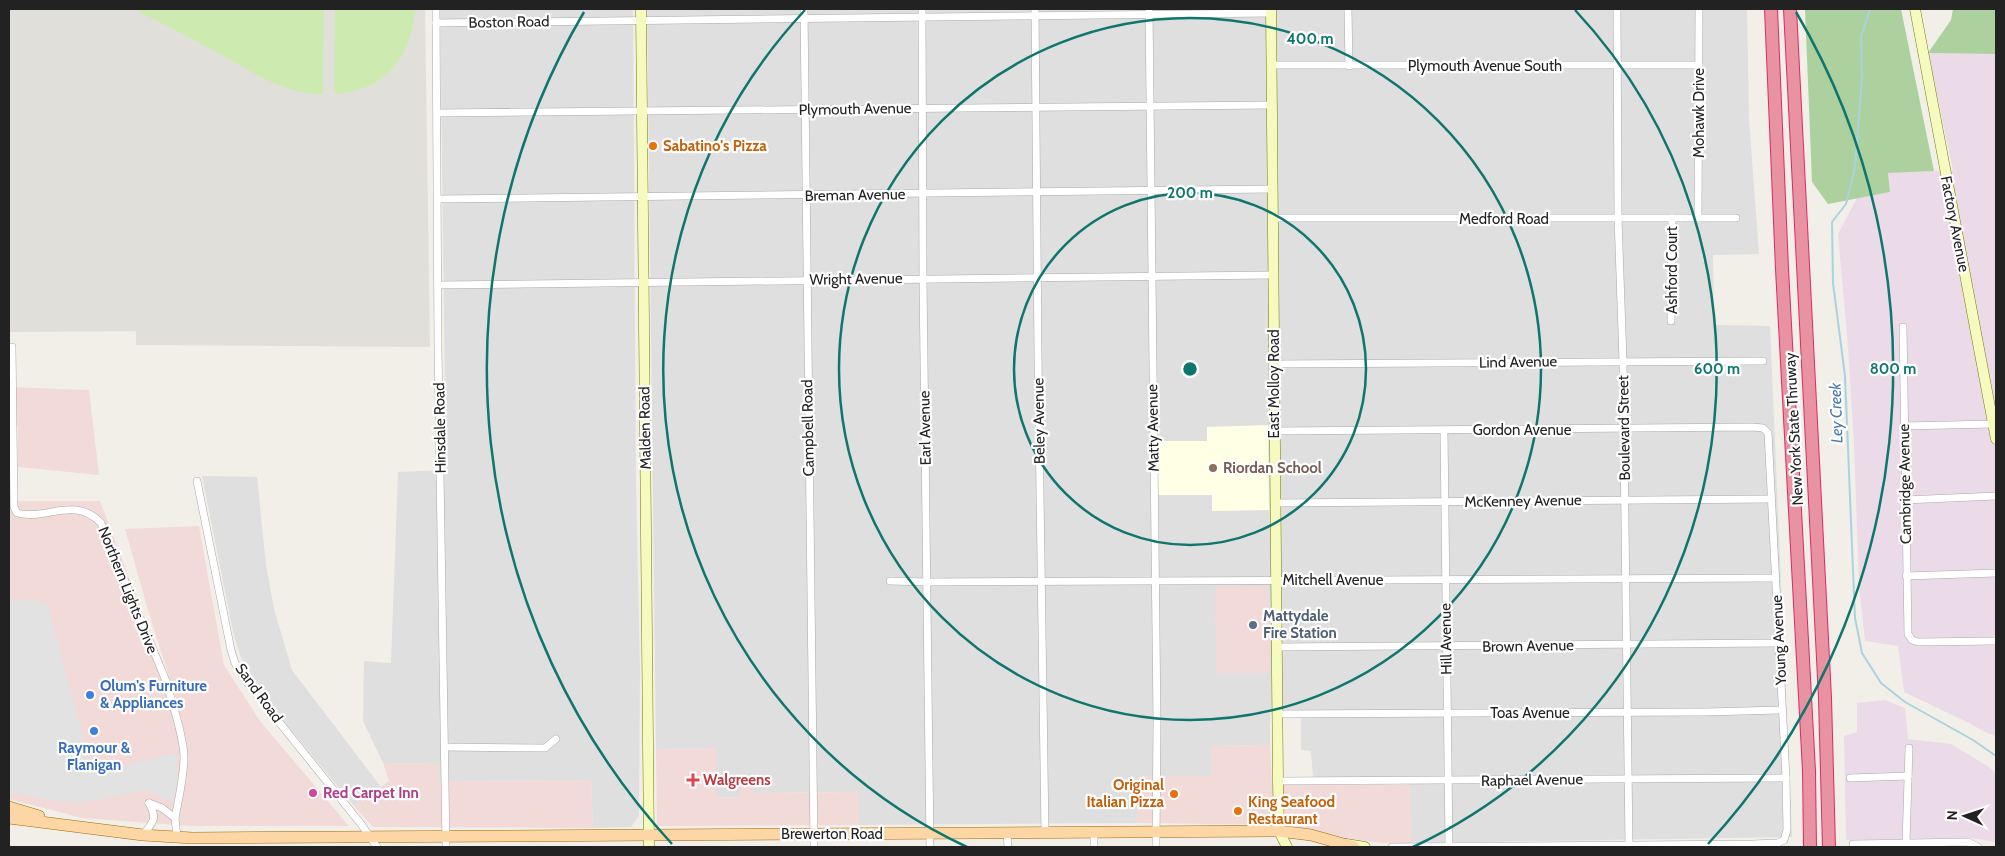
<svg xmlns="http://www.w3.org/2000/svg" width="2005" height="856" viewBox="0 0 2005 856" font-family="Cabin,sans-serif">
<rect width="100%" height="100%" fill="#f2efe9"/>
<g fill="#e0dfdf">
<polygon points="440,9 633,9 636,482 640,670 639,816 631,827 593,828 591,780 439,781 438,764 383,763 363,721 364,661 391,663 398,472 446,470"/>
<polygon points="647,9 1747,9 1749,119 1759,254 1713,255 1714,325 1770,326 1792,837 1411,843 1409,777 1313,777 1311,751 1301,750 1301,710 1270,710 1270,745 1211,746 1212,776 1138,776 1137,823 859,825 857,792 753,793 742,786 741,797 715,798 715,748 656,749"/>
<polygon points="202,476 257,477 266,565 274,609 292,670 381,787 354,806 276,712 245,670 234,636"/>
</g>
<g fill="#f2dad9">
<polygon points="9,387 89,390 99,475 18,467 18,426 9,426"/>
<polygon points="9,501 100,501 181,714 150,617 125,529 199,526 224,665 260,721 349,826 191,826 82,818 9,799"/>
<polygon points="1215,586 1268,586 1270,673 1216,673"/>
<polygon points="1270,745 1272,785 1410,785 1411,843 1383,843 1356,840 1290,825 1137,823 1138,776 1211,776 1211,746"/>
<polygon points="716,748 716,798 740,797 742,786 753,787 754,793 858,792 859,825 657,826 656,749"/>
<polygon points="383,763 438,764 439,781 591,780 593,828 373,827 354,806 389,781"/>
</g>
<g fill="#ebdbe8">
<polygon points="1928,53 1996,54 1996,736 1987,733 1967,722 1904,692 1898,646 1865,641 1859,585 1854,444 1848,346 1838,234 1857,198 1890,192 1888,173 1953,170"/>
<polygon points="1885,700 1905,708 1908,739 1951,744 1989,767 1996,774 1996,842 1971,838 1846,840 1844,736 1857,732 1857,703"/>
</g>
<polygon fill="#ffffe5" points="1268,425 1269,510 1212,511 1212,495 1158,495 1158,441 1207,441 1207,427"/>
<polygon fill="#e1dfda" points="9,9 425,9 430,347 136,345 136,331 9,332"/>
<g fill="#cdebb0">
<path d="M 134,9 L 324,9 L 323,94 C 284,95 250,70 216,52 C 189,37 161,23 134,9 Z"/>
<path d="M 335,9 L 415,9 C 412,56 385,91 335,94 L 334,88 Z"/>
</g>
<g fill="#add19e">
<polygon points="1805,9 1901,9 1934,171 1888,173 1890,192 1828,204 1812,182"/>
<polygon points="1953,9 1996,9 1996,54 1928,53 1951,20"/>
</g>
<polygon fill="#e2e2e2" points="36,600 48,605 92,773 176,753 177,786 172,802 145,790 85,802 59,801 9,792 9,601"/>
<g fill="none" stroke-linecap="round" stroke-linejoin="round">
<g stroke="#aad3df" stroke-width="2">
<polyline points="1870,9 1861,37 1862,78 1855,167 1846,204 1832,222 1833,283 1845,376 1855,618 1862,653 1881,683 1905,702 1973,740 1996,756"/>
<polyline points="9,846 11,847"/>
</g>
<defs>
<g id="street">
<polyline points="436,9 438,348 446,847"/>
<polyline points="804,9 814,847"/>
<polyline points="922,9 923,279 930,847"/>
<polyline points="1035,9 1038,356 1045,833"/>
<polyline points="1149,9 1157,722 1156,847"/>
<polyline points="1348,9 1349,66"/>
<polyline points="1617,9 1618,218 1623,361 1629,847"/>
<polyline points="436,23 1271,13"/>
<polyline points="1271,65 1699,65"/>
<polyline points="438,113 1272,105"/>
<polyline points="438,199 1273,189"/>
<polyline points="1273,218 1736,218"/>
<polyline points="1698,218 1699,9"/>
<polyline points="439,285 1273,275"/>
<polyline points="1671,321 1672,218"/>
<polyline points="1903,327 1908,634 1912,640 1918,642 1996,641"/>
<path d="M 12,347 L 14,507 L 17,513 C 46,521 75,495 101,523 L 166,681 C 172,703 183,733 184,756 C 184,777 179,797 175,818"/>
<polyline points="1274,364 1763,361"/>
<polyline points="1904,426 1993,424"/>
<polyline points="1275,431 1752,427 1763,428 1768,433 1786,778 1787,830 1784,840 1778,843 1753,844 1392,847"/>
<polyline points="1444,431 1449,847"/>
<polyline points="197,481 231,650 235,663 246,681 361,824 377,847"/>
<polyline points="1905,500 1996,496"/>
<polyline points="1275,503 1771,499"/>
<polyline points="1906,576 1996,573"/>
<polyline points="890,581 928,582 1776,578"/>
<polyline points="1277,647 1779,643"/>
<polyline points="1278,714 1707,712 1783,710"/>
<polyline points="445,747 545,748 556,739"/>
<polyline points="1850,778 1908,776"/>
<polyline points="1278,781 1786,778"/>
<polyline points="149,803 162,808 175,818 177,837"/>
<polyline points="1094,832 1094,847"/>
<polyline points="1007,833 1008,847"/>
<path d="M 143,835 C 153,822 158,819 149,803"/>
<polyline points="1906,843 1909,748"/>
<polyline points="1853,844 1968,842 1978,847"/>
</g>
<g id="secondary">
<polyline points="641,9 649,847"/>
<polyline points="1271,9 1278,781 1279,831 1287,847"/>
<polyline points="1915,9 1996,439"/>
<polyline points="1346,844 1365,847"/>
</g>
<g id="primary">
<polyline points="9,807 39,816"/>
<polyline points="9,818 143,835 192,838 1279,831 1311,835 1354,847"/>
</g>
<g id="highway">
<polyline points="1771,9 1782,269 1809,771 1810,847"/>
<polyline points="1790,9 1825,698 1829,847"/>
</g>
</defs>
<use href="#street" stroke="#a9a9a9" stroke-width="8"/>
<use href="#secondary" stroke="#707d05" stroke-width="11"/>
<use href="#primary" stroke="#a06b00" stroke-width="12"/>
<use href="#highway" stroke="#dc2a67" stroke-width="14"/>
<use href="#street" stroke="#fff" stroke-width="7"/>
<use href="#secondary" stroke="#f7fabf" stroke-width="10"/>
<use href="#primary" stroke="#fcd6a4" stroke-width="11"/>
<use href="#highway" stroke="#e892a2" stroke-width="12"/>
</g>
<g fill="none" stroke="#0f766e" stroke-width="2.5">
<circle cx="1190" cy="369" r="176"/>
<circle cx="1190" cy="369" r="351"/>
<path d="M967 847A527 527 0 0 1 805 10M1575 10A527 527 0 0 1 1413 847"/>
<path d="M672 844A703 703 0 0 1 584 12M1796 12A703 703 0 0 1 1708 844"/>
</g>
<g fill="#e8710a" stroke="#fff" stroke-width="2">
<circle cx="653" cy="146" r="5"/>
<circle cx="1174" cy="794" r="5"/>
<circle cx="1238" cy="811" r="5"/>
</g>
<circle fill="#8d6e63" stroke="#fff" stroke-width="2" cx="1213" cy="468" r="5"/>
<circle fill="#5c6f8a" stroke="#fff" stroke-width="2" cx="1253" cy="625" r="5"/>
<g fill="#3f7fe0" stroke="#fff" stroke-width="2">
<circle cx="90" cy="695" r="5"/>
<circle cx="94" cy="731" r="5"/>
</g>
<path fill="#e0444e" stroke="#fff" stroke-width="2" d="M690.5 772.5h5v5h5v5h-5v5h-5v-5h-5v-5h5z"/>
<circle fill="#d1479c" stroke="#fff" stroke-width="2" cx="313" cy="793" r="5"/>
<g text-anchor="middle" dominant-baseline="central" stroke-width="4.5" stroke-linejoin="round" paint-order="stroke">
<g font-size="15" fill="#222" stroke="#fff">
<text transform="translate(509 22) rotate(-1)">Boston Road</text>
<text x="1485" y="66">Plymouth Avenue South</text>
<text transform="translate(855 109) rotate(-1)">Plymouth Avenue</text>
<text transform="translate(1699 113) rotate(-90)">Mohawk Drive</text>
<text transform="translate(855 195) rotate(-1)">Breman Avenue</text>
<text x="1504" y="219">Medford Road</text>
<text transform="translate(1955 224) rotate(79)">Factory Avenue</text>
<text transform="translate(1672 270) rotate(-90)">Ashford Court</text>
<text transform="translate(856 279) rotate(-1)">Wright Avenue</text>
<text transform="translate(1518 362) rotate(-1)">Lind Avenue</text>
<text transform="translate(1274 384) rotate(-90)">East Molloy Road</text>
<text transform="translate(1039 421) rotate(-91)">Beley Avenue</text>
<text transform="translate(440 428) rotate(-91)">Hinsdale Road</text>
<text transform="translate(645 428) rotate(-91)">Malden Road</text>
<text transform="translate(808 428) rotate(-91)">Campbell Road</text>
<text transform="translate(925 428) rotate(-91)">Earl Avenue</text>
<text transform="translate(1153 428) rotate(-91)">Matty Avenue</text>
<text transform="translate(1624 428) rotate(-91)">Boulevard Street</text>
<text transform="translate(1794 429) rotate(-93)">New York State Thruway</text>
<text x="1522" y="430">Gordon Avenue</text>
<text transform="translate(1905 484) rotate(-91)">Cambridge Avenue</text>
<text transform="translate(1523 501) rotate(-1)">McKenney Avenue</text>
<text x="1333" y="580">Mitchell Avenue</text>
<text transform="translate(128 590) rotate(68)">Northern Lights Drive</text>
<text transform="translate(1446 639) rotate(-91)">Hill Avenue</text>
<text transform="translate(1779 640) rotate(-93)">Young Avenue</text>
<text transform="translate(1528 646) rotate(-1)">Brown Avenue</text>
<text transform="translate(259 693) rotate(54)">Sand Road</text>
<text x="1530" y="713">Toas Avenue</text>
<text transform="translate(1532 780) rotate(-1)">Raphael Avenue</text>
<text x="832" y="834">Brewerton Road</text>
</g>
<g font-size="15" font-weight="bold" fill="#c56008" stroke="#fff" text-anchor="start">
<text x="663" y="146">Sabatino's Pizza</text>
<text x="1164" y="785" text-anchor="end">Original<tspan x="1164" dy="17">Italian Pizza</tspan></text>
<text x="1248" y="802">King Seafood<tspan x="1248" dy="17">Restaurant</tspan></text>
</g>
<g font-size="15" font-weight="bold" fill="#785e54" stroke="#fff" text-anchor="start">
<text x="1223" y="468">Riordan School</text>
</g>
<g font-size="15" font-weight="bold" fill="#4e5e75" stroke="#fff" text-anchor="start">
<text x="1263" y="616">Mattydale<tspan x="1263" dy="17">Fire Station</tspan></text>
</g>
<g font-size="15" font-weight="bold" fill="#366cbe" stroke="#fff" text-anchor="start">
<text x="100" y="686">Olum's Furniture<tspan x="100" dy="17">&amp; Appliances</tspan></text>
<text x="94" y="748" text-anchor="middle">Raymour &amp;<tspan x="94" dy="17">Flanigan</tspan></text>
</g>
<g font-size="15" font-weight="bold" fill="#be3a42" stroke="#fff" text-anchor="start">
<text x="703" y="780">Walgreens</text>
</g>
<g font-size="15" font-weight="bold" fill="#b23c85" stroke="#fff" text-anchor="start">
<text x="323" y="793">Red Carpet Inn</text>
</g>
<g font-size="16" font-style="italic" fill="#4a7aab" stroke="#fff">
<text transform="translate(1836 413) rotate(-92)">Ley Creek</text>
</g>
</g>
<circle cx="1190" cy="369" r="8" fill="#0f766e" stroke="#fff" stroke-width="2.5"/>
<g font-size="15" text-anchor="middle" font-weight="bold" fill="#0f766e" stroke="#fff" stroke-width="4.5" stroke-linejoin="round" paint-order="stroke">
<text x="1310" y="44">400 m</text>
<text x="1190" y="198">200 m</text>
<text x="1717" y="374">600 m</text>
<text x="1893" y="374">800 m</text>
</g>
<rect width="2005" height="856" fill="none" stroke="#222222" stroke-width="20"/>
<g transform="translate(1965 816) rotate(273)" stroke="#ffffff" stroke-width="4" paint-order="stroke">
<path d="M0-4L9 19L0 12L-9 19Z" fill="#222222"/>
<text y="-8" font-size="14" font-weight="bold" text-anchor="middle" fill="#222222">N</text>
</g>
</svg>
